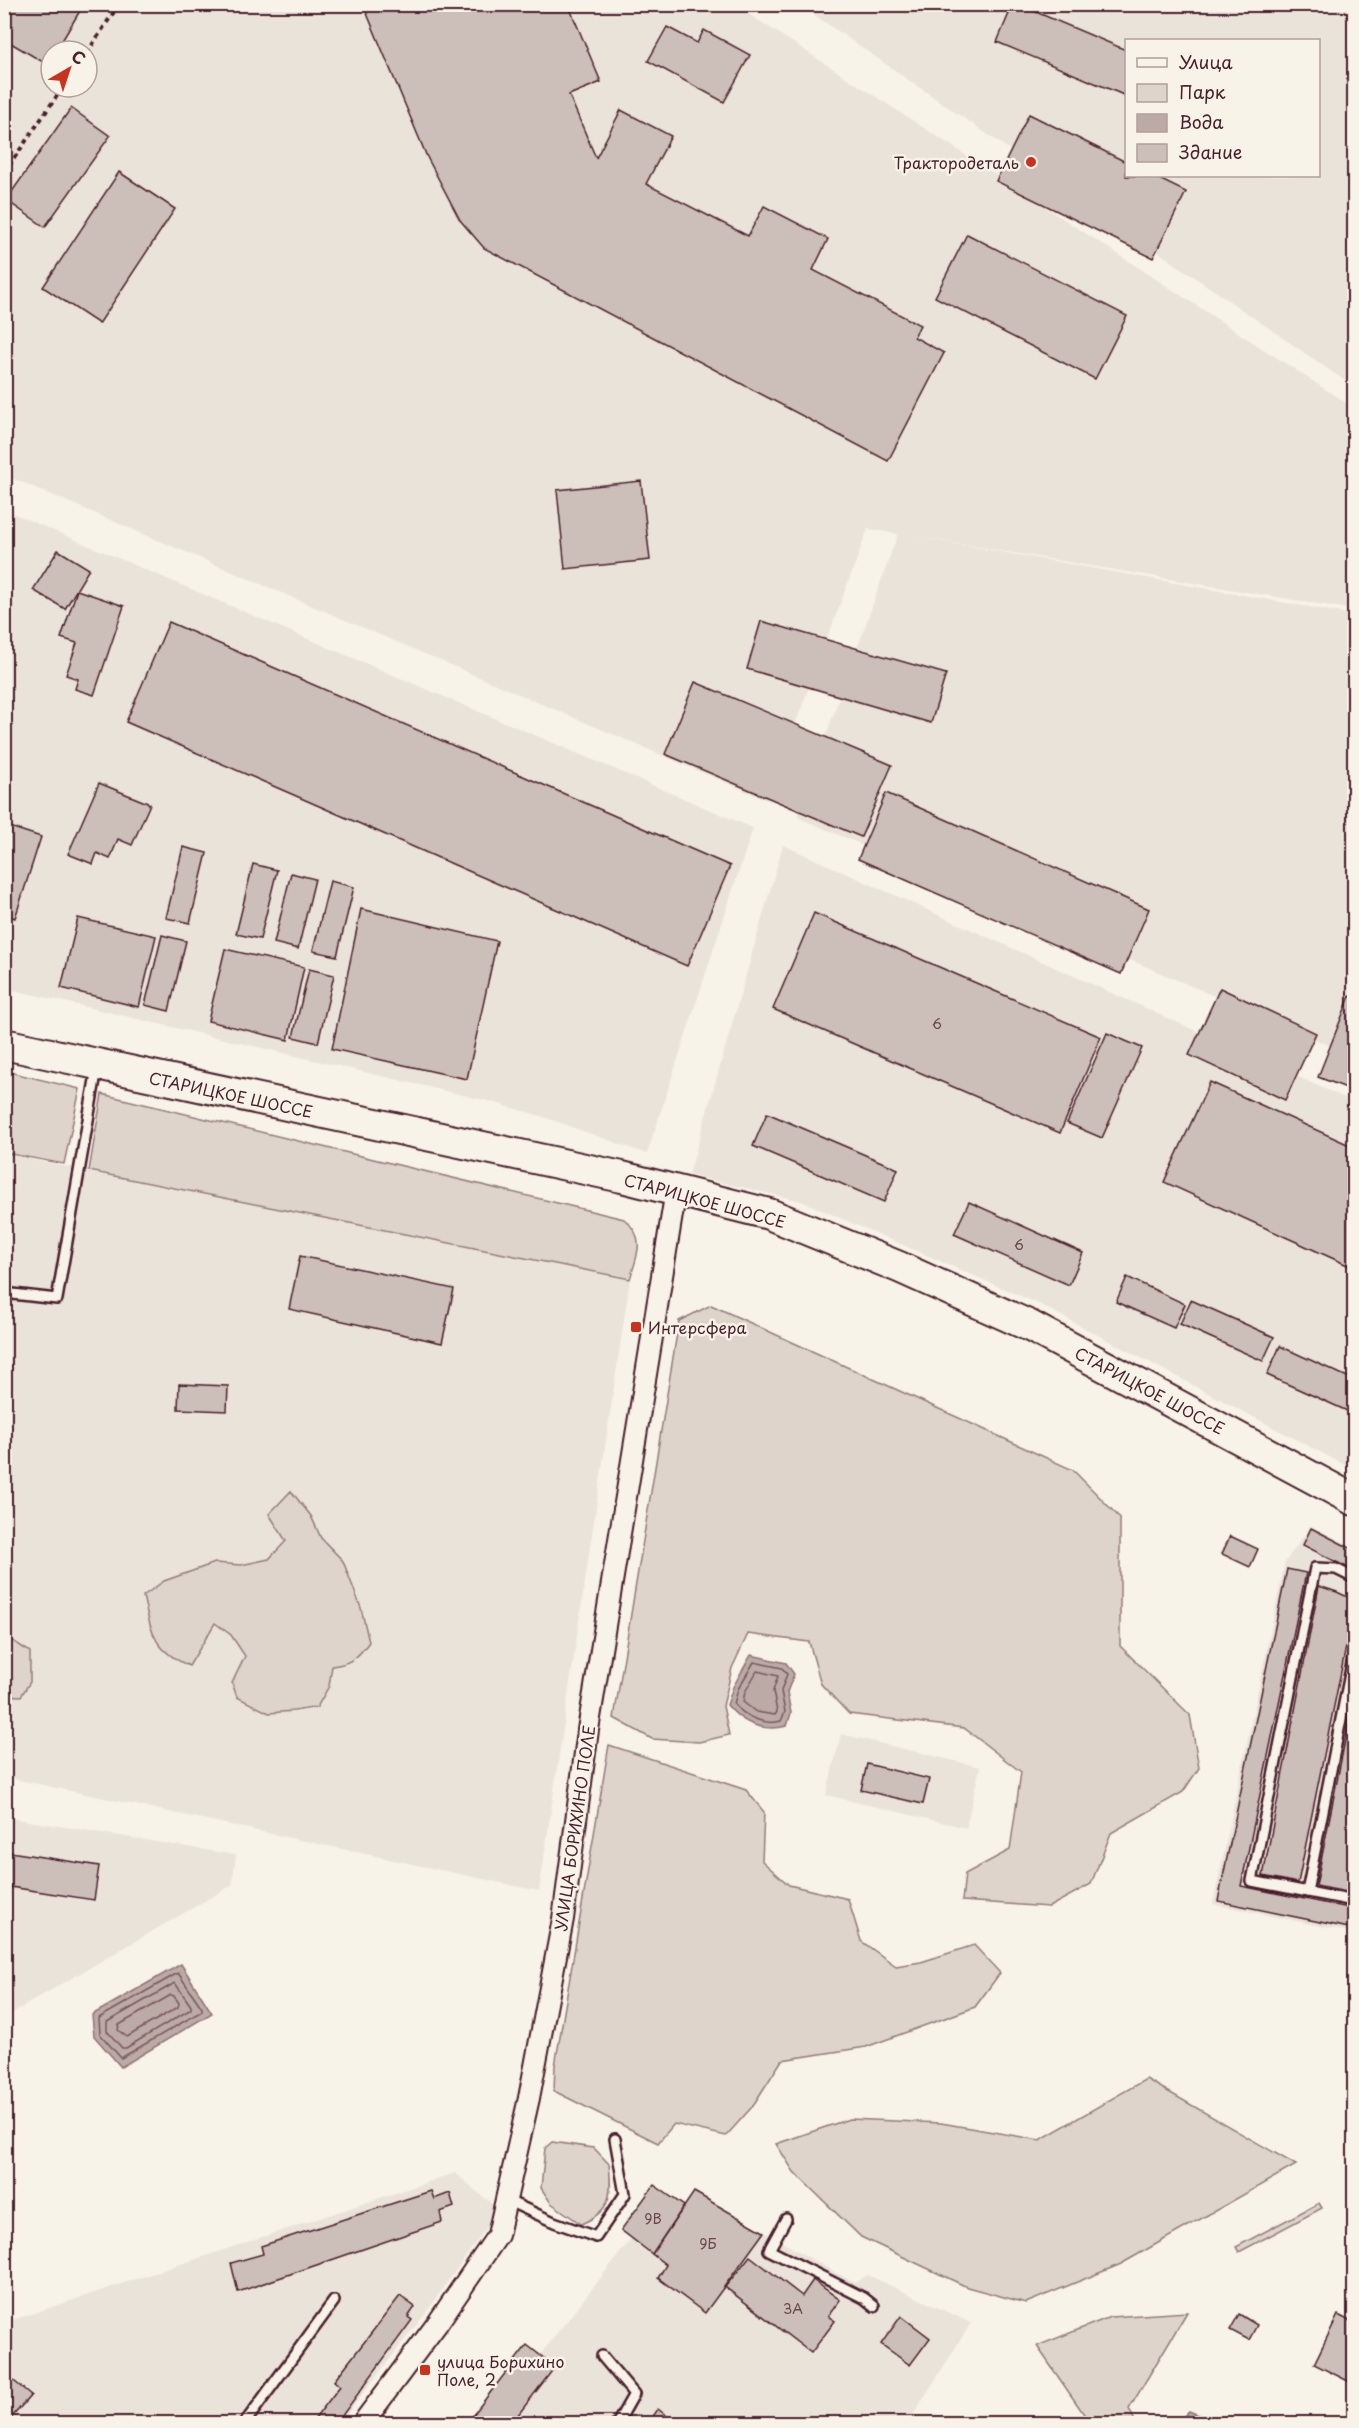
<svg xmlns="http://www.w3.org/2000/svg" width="1359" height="2428" viewBox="0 0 1359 2428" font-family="'Playpen Sans',sans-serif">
<rect width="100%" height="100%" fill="#f7f3e8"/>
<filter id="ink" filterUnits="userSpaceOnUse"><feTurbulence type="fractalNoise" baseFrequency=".0167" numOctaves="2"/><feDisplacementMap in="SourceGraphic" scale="12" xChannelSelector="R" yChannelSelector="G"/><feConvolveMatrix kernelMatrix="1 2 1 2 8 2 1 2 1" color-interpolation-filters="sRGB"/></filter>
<g filter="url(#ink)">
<g fill="#eae3da" fill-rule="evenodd">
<path d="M 5,5 L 735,5 L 1354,408 L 1354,610 L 912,536 L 1354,615 L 1354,1056 L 797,817 L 898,534 L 868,529 L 767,800 L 5,475 ZM 51,51 L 87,51 L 87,87 L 51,87 Z"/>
<path d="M 800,5 L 1354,5 L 1354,387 ZM 1126,40 L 1318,40 L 1318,176 L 1126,176 Z"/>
<polygon points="5,510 753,828 647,1154 541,1116 488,1101 5,988"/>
<polygon points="783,845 1354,1102 1354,1470 1037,1303 801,1201 689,1175"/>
<polygon points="4,1154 630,1279 539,1891 5,1777"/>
<polygon points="1311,1526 1354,1547 1354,1933 1213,1904 1285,1562"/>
<polygon points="841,1734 980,1767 966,1828 826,1795"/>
<polygon points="4,1817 236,1855 232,1885 5,2017"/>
<polygon points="455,2173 499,2210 425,2314 340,2423 5,2423 4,2323"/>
<polygon points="654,2185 684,2206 694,2192 854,2283 868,2275 971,2323 908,2423 466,2424 527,2345 540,2355 628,2243 631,2238 621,2230"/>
</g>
<g fill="#ded4cc" stroke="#947a7c" stroke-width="1.5">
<polygon points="5,1071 80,1089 64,1164 5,1153"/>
<path d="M 102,1094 L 624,1219 C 647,1238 637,1255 630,1279 L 89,1171 Z"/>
<polygon points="711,1305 1073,1470 1120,1518 1120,1646 1190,1715 1199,1768 1183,1792 1111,1833 1091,1884 1049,1907 962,1901 965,1874 1010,1850 1021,1772 964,1728 849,1714 821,1684 809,1642 748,1634 732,1668 723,1706 729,1735 699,1742 652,1739 614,1718 679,1321"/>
<path d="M 291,1491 L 311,1516 L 321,1538 L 343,1561 L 361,1608 L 369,1642 C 358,1657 351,1664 332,1666 L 329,1686 L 317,1707 L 294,1711 L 269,1713 L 237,1697 L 232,1683 L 245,1656 L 231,1635 L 215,1623 L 189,1666 C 152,1649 152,1633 143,1596 L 164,1581 L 215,1563 L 241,1565 L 269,1559 L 286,1541 L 269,1514 Z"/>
<polygon points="5,1636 30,1652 30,1682 21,1696 5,1695"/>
<polygon points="609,1745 746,1790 764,1812 762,1861 789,1885 848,1899 861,1941 896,1966 921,1962 974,1945 1000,1973 975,2007 866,2047 782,2060 752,2107 726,2136 674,2124 658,2143 554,2091 555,2066"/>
<polygon points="1146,2079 1296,2165 1121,2264 1026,2303 967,2287 861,2237 794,2172 776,2144 849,2119 941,2123 1040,2140"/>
<path d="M 552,2142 L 594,2148 L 609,2164 C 612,2194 612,2211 581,2224 L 551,2203 L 541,2188 L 545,2148 Z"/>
<polygon points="1319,2203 1322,2208 1239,2252 1236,2247"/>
<polygon points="1187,2312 1129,2409 1136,2423 1090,2423 1037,2346 1110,2317"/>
</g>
<g fill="#bcaaa7" stroke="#8e7275" stroke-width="1.5">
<path d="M 751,1655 L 786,1663 L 794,1674 L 787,1692 L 791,1713 L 787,1726 C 763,1732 743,1724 727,1705 L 733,1687 Z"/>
<polygon points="181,1964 212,2013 121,2067 94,2036 92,2015"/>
<polygon points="1189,2411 1218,2423 1186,2423 1187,2418 1184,2416"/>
</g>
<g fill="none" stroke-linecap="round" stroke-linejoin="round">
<g stroke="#78575d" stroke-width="1.5">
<path d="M 754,1662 L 782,1668 L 787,1674 L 781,1691 L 785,1712 L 781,1721 C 765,1726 745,1717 734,1704 L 738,1689 Z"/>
<polygon points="757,1671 778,1676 773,1691 777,1712 775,1715 756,1712 743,1702 745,1692"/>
<polygon points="178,1973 202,2008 202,2011 121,2058 100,2034 99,2018"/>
<polygon points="175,1983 191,2006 191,2009 126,2048 122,2048 107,2031 107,2022"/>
<polygon points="171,1995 174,1996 179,2003 178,2007 127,2037 118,2030 119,2025"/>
</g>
</g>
<g fill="#ccbfb9" stroke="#4a1f2b" stroke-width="1.5">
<polygon points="4,4 84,4 56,51 51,51 51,60 48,65 4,39"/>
<polygon points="363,4 568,4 601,82 569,95 596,158 621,110 671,136 646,184 748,236 764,206 828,239 813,270 920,325 914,337 944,353 888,461 484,248 460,220 427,157"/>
<polygon points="1013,4 1017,4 1126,50 1126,96 997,42"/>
<polygon points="667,27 697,43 704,30 750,55 724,102 648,61"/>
<polygon points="71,108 110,136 45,227 6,200"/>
<polygon points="1029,114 1126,162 1126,176 1153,176 1186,192 1153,258 996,181"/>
<polygon points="119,172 175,209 99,324 43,287"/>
<polygon points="967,234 1127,316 1095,379 935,297"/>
<polygon points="641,481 650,560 565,569 557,490"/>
<polygon points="58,550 89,569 65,609 33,590"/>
<polygon points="77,590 124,606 94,695 75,689 78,679 66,675 77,643 61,638"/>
<polygon points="761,621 946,674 931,723 747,669"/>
<polygon points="169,622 730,866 687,966 126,722"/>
<polygon points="695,682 892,765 861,837 665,754"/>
<polygon points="99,783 150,804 132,845 118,839 110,859 97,853 93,864 68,854"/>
<polygon points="886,793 1149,909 1121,974 858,859"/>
<polygon points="4,825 41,837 15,918 4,914"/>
<polygon points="183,847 207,853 190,923 166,918"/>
<polygon points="253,864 277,870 260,939 236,934"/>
<polygon points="291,873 315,879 298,949 274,943"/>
<polygon points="330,881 354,887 337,956 313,951"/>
<polygon points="361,909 497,941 467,1079 332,1049"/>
<polygon points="814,913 1101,1037 1060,1133 773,1009"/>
<polygon points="78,918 156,936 139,1007 61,988"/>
<polygon points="162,935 186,941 169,1011 145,1005"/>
<polygon points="225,949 304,967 288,1040 208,1021"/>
<polygon points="309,969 334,975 318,1043 293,1037"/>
<polygon points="1220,988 1316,1033 1285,1100 1189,1055"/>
<polygon points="1350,996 1354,998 1354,1091 1318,1077"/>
<polygon points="1107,1033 1142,1048 1102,1138 1067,1123"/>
<polygon points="1210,1082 1354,1147 1354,1268 1164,1182"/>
<polygon points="767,1113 898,1169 884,1202 753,1146"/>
<polygon points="969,1202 1083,1253 1069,1285 954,1234"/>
<polygon points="300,1256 454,1289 442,1343 289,1309"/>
<polygon points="1127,1277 1185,1304 1174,1328 1116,1302"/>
<polygon points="1191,1300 1274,1337 1263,1361 1180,1324"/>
<polygon points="1280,1346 1354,1380 1354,1414 1267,1375"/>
<polygon points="179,1384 228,1386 227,1411 178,1409"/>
<polygon points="1311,1528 1354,1550 1354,1571 1303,1545"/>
<polygon points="1230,1536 1258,1549 1250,1567 1222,1554"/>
<polygon points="1287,1569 1306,1573 1241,1886 1354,1909 1354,1929 1218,1901"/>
<polygon points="1319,1586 1337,1592 1354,1600 1354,1640 1348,1637 1298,1883 1263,1876"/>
<polygon points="1354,1695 1354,1880 1352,1893 1316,1886"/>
<polygon points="867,1764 929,1779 923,1804 861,1790"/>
<polygon points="4,1851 99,1866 94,1900 4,1886"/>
<polygon points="654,2185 684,2206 652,2254 621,2230"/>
<polygon points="431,2191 434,2199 450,2193 454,2207 440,2212 442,2222 238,2292 231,2263 263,2254 261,2246"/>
<polygon points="694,2192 764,2232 705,2313 658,2278 666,2265 652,2254"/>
<polygon points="750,2256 802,2296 813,2280 840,2300 828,2316 835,2321 811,2353 725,2287"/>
<polygon points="400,2296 415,2307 408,2317 412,2320 336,2424 311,2424 340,2386 334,2381"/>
<polygon points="1239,2314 1257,2325 1249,2340 1230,2330"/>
<polygon points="1338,2315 1354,2323 1354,2384 1314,2364"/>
<polygon points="901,2316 930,2338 910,2365 881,2344"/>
<polygon points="527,2345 555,2367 511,2424 466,2424"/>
<polygon points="4,2373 31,2395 6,2424 4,2424"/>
<polygon points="658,2409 677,2424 648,2424"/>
</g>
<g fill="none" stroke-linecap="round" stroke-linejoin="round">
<defs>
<g id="lane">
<polyline points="4,1293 57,1299 97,1068"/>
<polyline points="1354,1578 1336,1569 1315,1568 1252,1881 1354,1901"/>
<polyline points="1307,1892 1354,1653"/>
<polyline points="506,2200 554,2222 596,2237 625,2194 615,2139"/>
<polyline points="786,2219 769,2250 864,2298 874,2306"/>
<polyline points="602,2356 634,2394 617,2424"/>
<polyline points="368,2415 380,2424"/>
<polyline points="244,2424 334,2301"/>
</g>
<polyline id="street" points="362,2424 437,2324 498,2235 529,2098 563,1919 588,1730 676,1190"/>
<polyline id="primary" points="4,1044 622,1177 769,1214 899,1267 1030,1326 1354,1500"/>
</defs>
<use href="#lane" stroke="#4a1f2b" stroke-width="14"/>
<use href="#street" stroke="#4a1f2b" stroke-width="24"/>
<use href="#primary" stroke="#4a1f2b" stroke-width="34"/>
<g stroke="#4a1f2b" stroke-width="4" stroke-dasharray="4.5 4.5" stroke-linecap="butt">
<polyline points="87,53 119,4"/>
<polyline points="4,173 63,87"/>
</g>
<use href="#lane" stroke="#f7f3e8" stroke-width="9"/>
<use href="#street" stroke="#f7f3e8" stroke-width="20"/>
<use href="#primary" stroke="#f7f3e8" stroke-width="30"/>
</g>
</g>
<g fill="#c8321e" stroke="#f7f3e8" stroke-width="2">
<circle cx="1031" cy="162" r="6"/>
<rect x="630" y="1321" width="12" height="12" rx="3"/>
<rect x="419" y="2364" width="12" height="12" rx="3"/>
</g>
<g text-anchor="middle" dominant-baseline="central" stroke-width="5" stroke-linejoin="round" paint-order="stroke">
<g font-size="14" fill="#6a474e">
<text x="937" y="1023">6</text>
<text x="1019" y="1244">6</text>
<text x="653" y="2218">9В</text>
<text x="708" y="2243">9Б</text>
<text x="793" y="2308">3А</text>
</g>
<g font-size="16" fill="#4a1f2b" stroke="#f7f3e8" text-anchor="start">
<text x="1019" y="162" text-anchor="end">Трактородеталь</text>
<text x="648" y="1327">Интерсфера</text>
<text x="437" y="2361">улица Борихино<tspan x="437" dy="18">Поле, 2</tspan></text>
</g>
<g font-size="16" fill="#4a1f2b" stroke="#f7f3e8">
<text transform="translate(231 1094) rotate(12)">СТАРИЦКОЕ ШОССЕ</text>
<text transform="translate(705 1200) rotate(15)">СТАРИЦКОЕ ШОССЕ</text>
<text transform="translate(1150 1390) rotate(28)">СТАРИЦКОЕ ШОССЕ</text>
<text transform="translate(574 1828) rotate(-82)">УЛИЦА БОРИХИНО ПОЛЕ</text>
</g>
</g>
<rect width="1359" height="2428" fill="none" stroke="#f7f3e8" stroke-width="24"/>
<rect x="12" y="12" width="1335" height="2404" fill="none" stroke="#4a1f2b" stroke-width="2" filter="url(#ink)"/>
<rect x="1125" y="39" width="195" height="138" fill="#f7f3e8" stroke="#b29e9c" stroke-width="1.5"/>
<rect x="1137" y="58" width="30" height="9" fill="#f7f3e8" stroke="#b29e9c" stroke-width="1.5"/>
<text x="1179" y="69" font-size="18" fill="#4a1f2b">Улица</text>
<rect x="1137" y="84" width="30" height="18" fill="#ded4cc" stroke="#b29e9c" stroke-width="1.5"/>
<text x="1179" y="99" font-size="18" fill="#4a1f2b">Парк</text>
<rect x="1137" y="114" width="30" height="18" fill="#bcaaa7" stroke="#b29e9c" stroke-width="1.5"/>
<text x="1179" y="129" font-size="18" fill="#4a1f2b">Вода</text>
<rect x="1137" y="144" width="30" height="18" fill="#ccbfb9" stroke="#b29e9c" stroke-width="1.5"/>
<text x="1179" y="159" font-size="18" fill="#4a1f2b">Здание</text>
<g transform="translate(69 69) rotate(39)"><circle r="28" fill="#f7f3e8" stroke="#b29e9c" stroke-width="1.5"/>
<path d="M0-4.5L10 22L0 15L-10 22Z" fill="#c8321e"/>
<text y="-9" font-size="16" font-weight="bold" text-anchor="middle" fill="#4a1f2b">С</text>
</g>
</svg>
